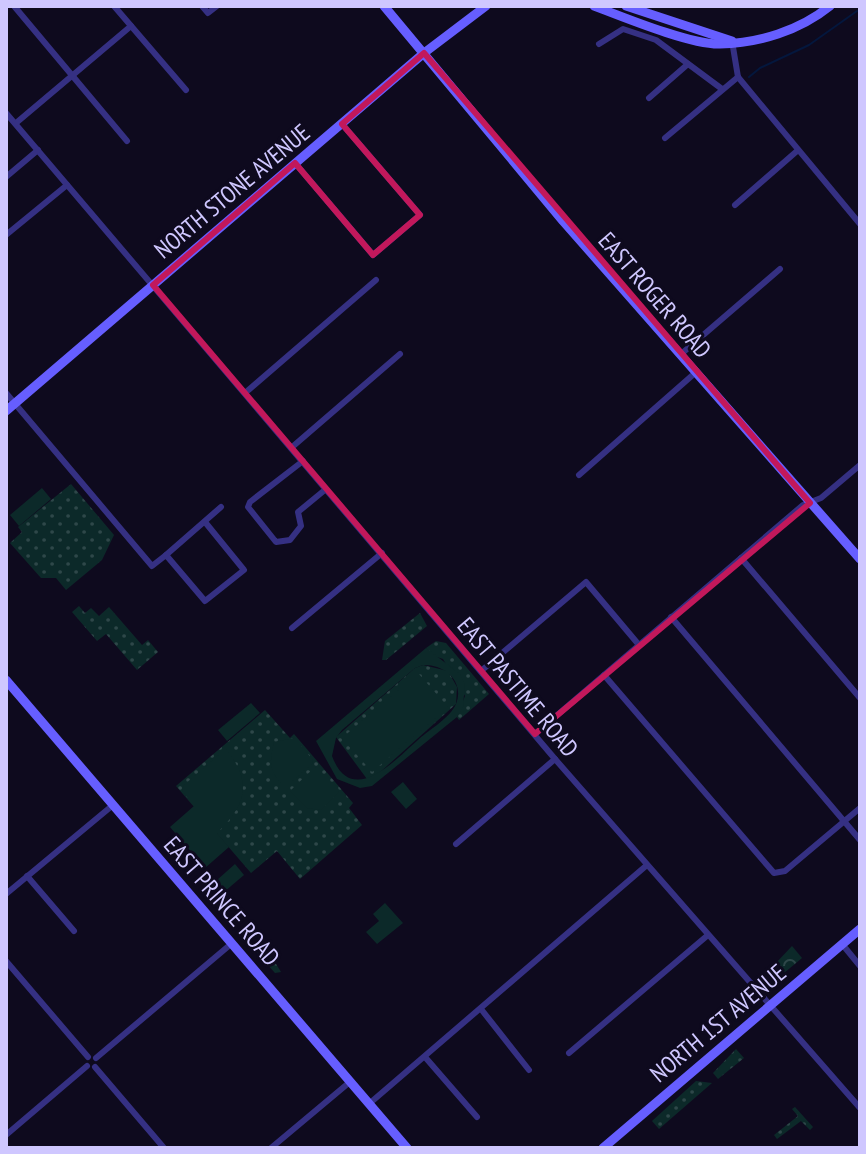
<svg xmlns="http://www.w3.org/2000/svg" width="866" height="1154" viewBox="0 0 866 1154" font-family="'PT Sans Narrow',sans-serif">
<defs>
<pattern id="grass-dots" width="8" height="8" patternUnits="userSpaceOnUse" patternTransform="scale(2)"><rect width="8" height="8" fill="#0c2929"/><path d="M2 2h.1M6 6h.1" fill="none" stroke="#2e4749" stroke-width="1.8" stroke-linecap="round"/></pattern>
<pattern id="forest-crowns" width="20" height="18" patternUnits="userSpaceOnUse" patternTransform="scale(2)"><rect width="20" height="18" fill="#0c2929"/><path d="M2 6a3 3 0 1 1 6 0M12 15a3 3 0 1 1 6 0" fill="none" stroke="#2e4749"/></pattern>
</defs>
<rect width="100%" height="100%" fill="#0e0a1e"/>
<g fill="url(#grass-dots)">
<polygon points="71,484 114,535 102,560 66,590 56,578 41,578 10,543 22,532 18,527"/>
<polygon points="79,606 85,613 91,608 99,616 109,607 142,645 148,640 158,652 137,670 106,634 97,641 72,612"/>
<polygon points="420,613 427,626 386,660 382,660 385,641"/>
<polygon points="436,641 446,643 489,694 459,720 457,717 465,696 443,659 434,656 426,648"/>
<polygon points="423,665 448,671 457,687 456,704 378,774 367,779 336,737 415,668"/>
<polygon points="265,710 290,738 294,734 353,803 349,808 362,825 300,879 277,851 251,873 176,786"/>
<polygon points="258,941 263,943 281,972 275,973 252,947"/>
<polygon points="736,1049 744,1058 718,1079 713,1073"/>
<polygon points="696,1081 712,1083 659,1129 652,1121"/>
<polygon points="795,1107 813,1127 810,1130 801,1121 777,1139 774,1135 798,1116 792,1109"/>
</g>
<polygon fill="url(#forest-crowns)" points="792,946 802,958 784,973 776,963"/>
<g fill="#0c2929" fill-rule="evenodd">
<polygon points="42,488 51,499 19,526 10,515"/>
<path d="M 426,648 L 460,674 L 465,684 L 463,707 L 457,717 L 372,786 L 360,788 L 337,779 L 316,741 ZM 423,665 C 444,664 465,681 456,704 C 450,718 430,729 419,739 C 396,759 352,809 332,756 L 336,738 L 342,730 L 415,668 Z"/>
<polygon points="418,673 448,707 372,772 342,738"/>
<polygon points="251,703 260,713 227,741 218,730"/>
<path d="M 294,738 L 313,760 L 312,764 L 290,783 L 281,783 C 268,770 270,759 274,742 Z"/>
<path d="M 226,749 C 253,783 246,805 217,833 L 229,847 L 205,868 L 170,827 L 194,806 L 182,791 L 184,785 Z"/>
<polygon points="315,767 339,792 321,810 307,808 290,791"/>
<polygon points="403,782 417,799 406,809 391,792"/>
<polygon points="235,864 244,875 217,898 208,888"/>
<polygon points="385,903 403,923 377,944 366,932 379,921 373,914"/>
</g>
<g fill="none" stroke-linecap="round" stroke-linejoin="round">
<polyline stroke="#04173d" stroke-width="2" points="749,77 760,68 809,45 857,11"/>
<g stroke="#353083" stroke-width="6">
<polyline points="14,6 127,141"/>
<polyline points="114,6 186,90"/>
<polyline points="202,6 208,13 217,6"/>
<polyline points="732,41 738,77"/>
<polyline points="599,44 623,29 656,40 722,89"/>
<polyline points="738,77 860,224"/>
<polyline points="649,98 688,64"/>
<polyline points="6,113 555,759 860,1108"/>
<polyline points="16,123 131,26"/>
<polyline points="665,138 738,77"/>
<polyline points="295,163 373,255 420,215 342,124"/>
<polyline points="6,177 38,150"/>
<polyline points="735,205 797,151"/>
<polyline points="6,235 67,185"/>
<polyline points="680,355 780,269"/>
<polyline points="6,393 152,566 166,555 205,601 244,570 205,522"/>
<polyline points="245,393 376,280"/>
<polyline points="291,448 400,354"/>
<polyline points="303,461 250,502 248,507 276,542 290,540 301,526 298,512 326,489"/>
<polyline points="579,475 695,373"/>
<polyline points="166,555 221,507"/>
<polyline points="741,558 860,698"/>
<polyline points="671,617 860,840"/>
<polyline points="292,628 382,553"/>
<polyline points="481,671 586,582 639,645"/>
<polyline points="604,675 774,873 785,871 860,808"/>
<polyline points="535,734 803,505 821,498 860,465"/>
<polyline points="456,844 555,759"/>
<polyline points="27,876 74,931"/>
<polyline points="6,894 113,805"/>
<polyline points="842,944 860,966"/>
<polyline points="6,961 88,1057"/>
<polyline points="481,1009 529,1070"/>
<polyline points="569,1053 708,935"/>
<polyline points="425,1057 477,1117"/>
<polyline points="96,1058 231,944"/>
<polyline points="95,1067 164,1148"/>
<polyline points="370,1103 647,865"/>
<polyline points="6,1135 87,1066"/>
<polyline points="271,1148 351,1081"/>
</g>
<g stroke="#665eff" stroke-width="9">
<polyline points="384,6 563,221 860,559"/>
<path d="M 594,6 C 623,17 691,45 720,44 C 759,43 799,31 830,6"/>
<polyline points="626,6 732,41"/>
<polyline points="6,411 424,53 486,6"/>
<polyline points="6,680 407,1148"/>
<polyline points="603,1148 860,929"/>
</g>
</g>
<path fill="none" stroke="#c2185b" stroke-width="6" stroke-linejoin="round" d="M 424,53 L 810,503 L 535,734 L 153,285 L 295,163 L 373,255 L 420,215 L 342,124 Z"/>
<g text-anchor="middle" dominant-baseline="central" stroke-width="6" stroke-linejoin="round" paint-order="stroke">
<g font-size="24" fill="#cfc7ff" stroke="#0e0a1e">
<text transform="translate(232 191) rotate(-40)">NORTH STONE AVENUE</text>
<text transform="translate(655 295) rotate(49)">EAST ROGER ROAD</text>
<text transform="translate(518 687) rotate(50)">EAST PASTIME ROAD</text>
<text transform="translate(222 901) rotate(49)">EAST PRINCE ROAD</text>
<text transform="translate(718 1023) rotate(-40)">NORTH 1ST AVENUE</text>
</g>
</g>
<rect width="866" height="1154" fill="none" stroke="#cfc7ff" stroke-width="16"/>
</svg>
